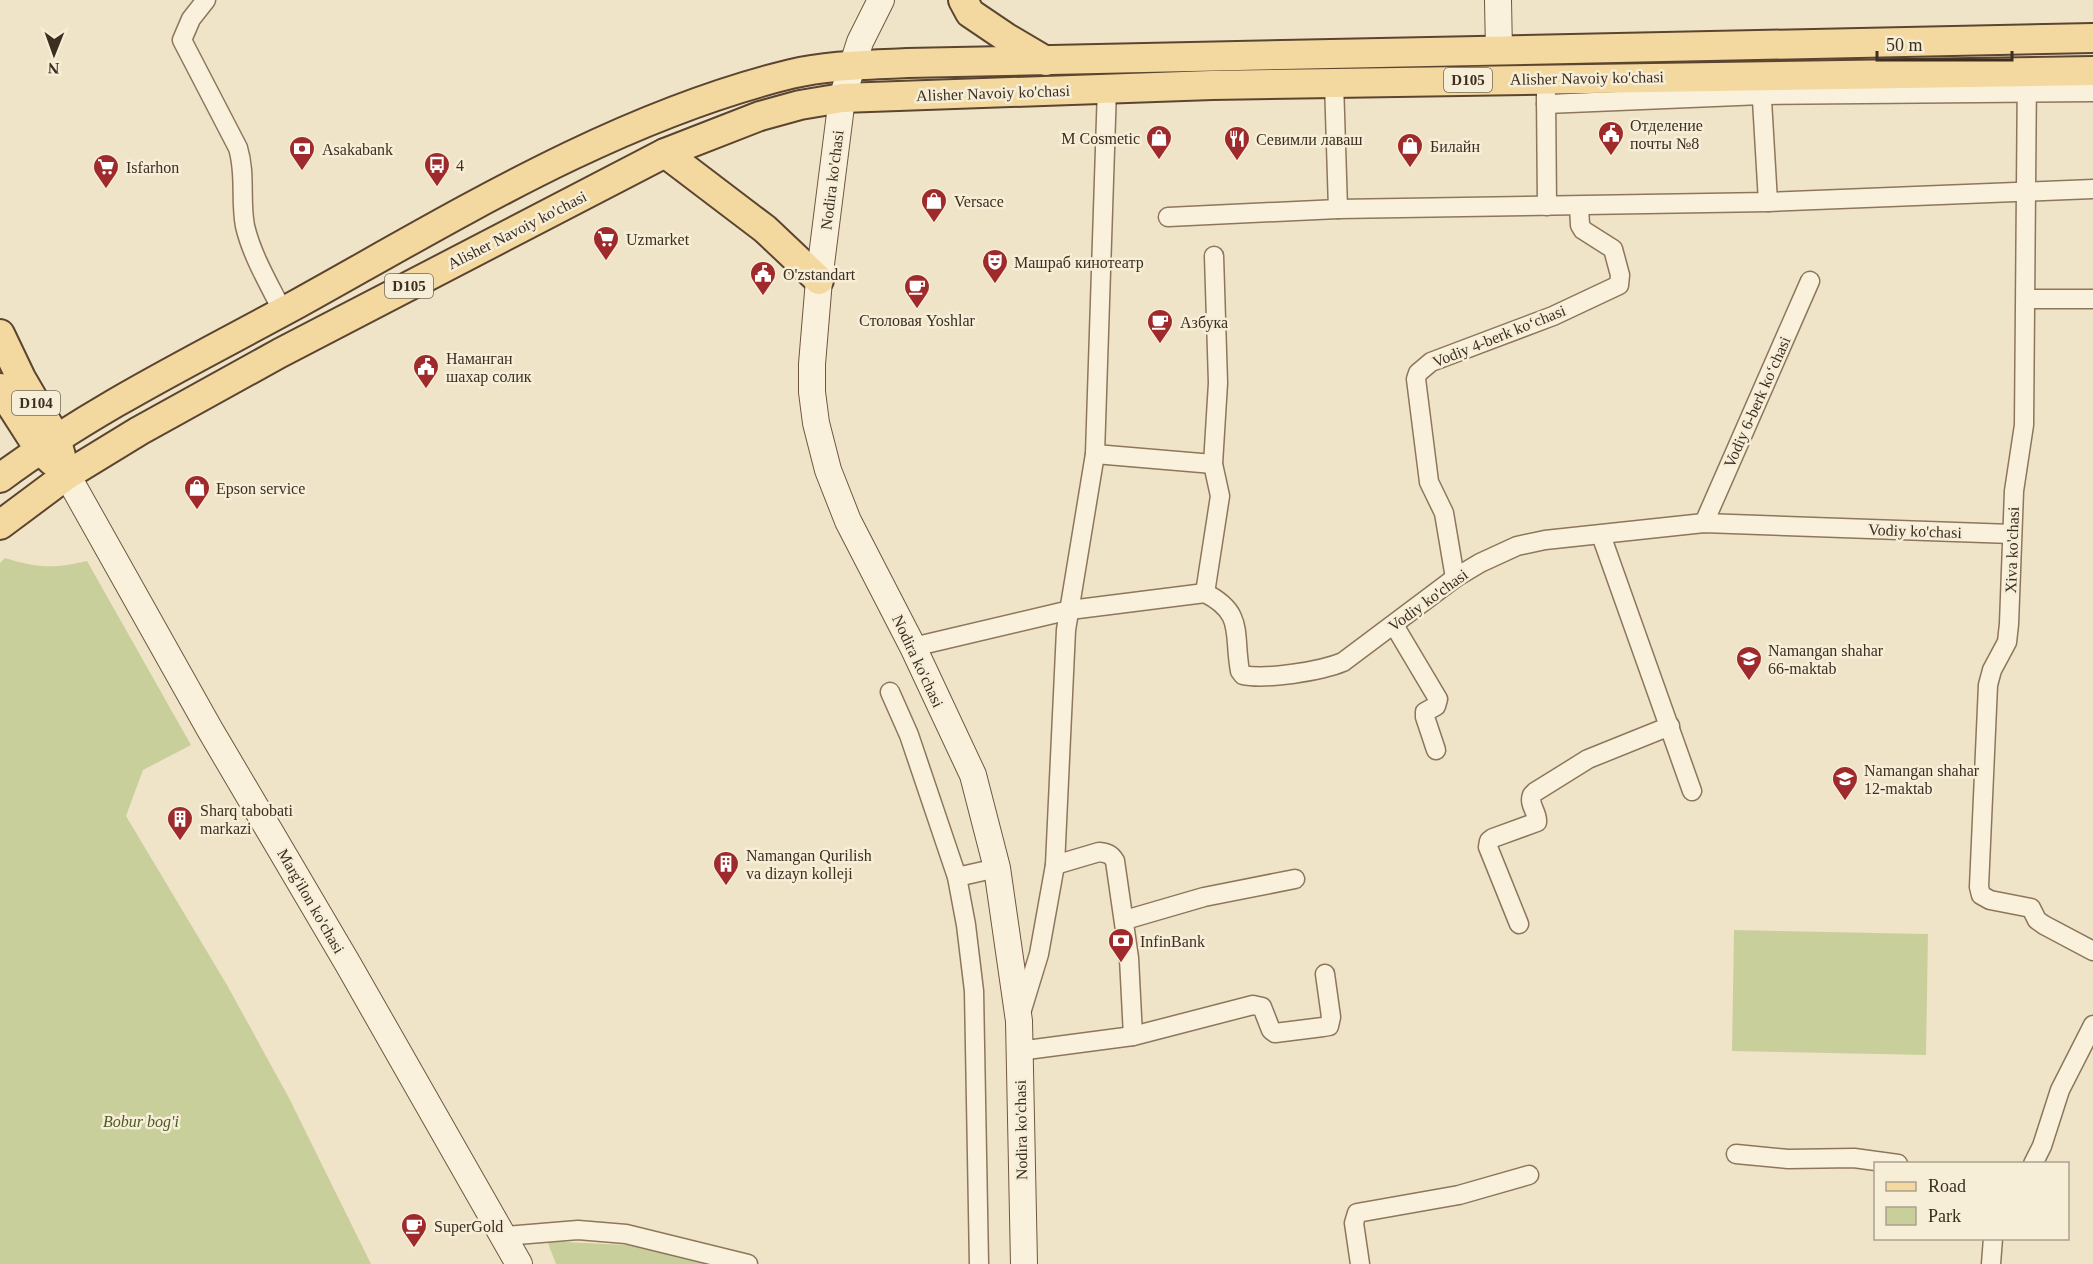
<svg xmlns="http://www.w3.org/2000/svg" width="2093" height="1264" viewBox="0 0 2093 1264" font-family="Georgia,serif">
<rect width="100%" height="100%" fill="#f0e4c8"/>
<g fill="#c9cf9b">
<path d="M 5,558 C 38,568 53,569 87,561 L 191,745 L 143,770 L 126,816 L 227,985 L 289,1098 L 371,1264 L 0,1264 L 0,563 Z"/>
<polygon points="1734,930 1928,934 1926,1055 1732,1051"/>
<polygon points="547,1241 645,1246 723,1264 556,1264"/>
</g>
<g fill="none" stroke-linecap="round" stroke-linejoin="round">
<defs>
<g id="street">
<path d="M 206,0 L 191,19 L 182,40 L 238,148 C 246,174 240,200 245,226 C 252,256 269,284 283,312"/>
<polyline points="2027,71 2024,425 2014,491 2009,624 2007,642 1992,670 1988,685 1979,887 1981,895 1990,900 2031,908 2037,920 2044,925 2093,951"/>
<polyline points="1334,82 1338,209"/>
<polyline points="1761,83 1768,202"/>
<polyline points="1546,94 1547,206"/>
<polyline points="1546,104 1762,95 2093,92"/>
<polyline points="1168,217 1338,209 1768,202 2093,189"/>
<polyline points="2027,299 2093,299"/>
<polyline points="1095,454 1213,464"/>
<polyline points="1704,523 1810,281"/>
<polyline points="1601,535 1692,791"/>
<polyline points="1455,578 1444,513 1429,482 1416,379 1418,373 1431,362 1553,316 1619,285 1620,275 1613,249 1583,230 1580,225 1579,206"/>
<polyline points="1205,593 1220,496 1213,464 1218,383 1214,256"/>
<polyline points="1394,625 1438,699 1436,706 1425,712 1425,717 1436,750"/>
<path d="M 913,647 L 1070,610 L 1205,593 C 1245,613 1233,634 1240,671 L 1243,675 C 1266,680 1321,671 1343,662 L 1455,578 L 1480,563 L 1517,546 L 1545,540 L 1704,523 L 2012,534"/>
<polyline points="890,692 909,735 957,877 966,925 974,991 979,1264"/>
<path d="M 1055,865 L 1099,852 C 1107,853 1111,854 1115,861 L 1129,958 L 1133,1036"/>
<polyline points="957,877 997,868"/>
<polyline points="1125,920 1204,897 1295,879"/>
<path d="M 1519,924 L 1488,847 L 1489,841 L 1493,838 L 1537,822 C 1538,812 1528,805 1532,795 L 1535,792 L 1588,759 L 1670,726"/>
<polyline points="1021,1013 1039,954 1055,865 1066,630 1095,454 1107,88"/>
<polyline points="1019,1051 1133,1036 1253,1005 1262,1007 1271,1030 1275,1033 1323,1027 1329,1026 1331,1017 1325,974"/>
<polyline points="1736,1154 1788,1159 1854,1158 1898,1164"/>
<polyline points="2033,1164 2042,1146 2060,1090 2093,1025"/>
<polyline points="504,1236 578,1230 626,1234 748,1264"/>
<polyline points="1360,1264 1354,1223 1357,1213 1459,1195 1529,1175"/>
<polyline points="1991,1264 1993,1238"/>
</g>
<g id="secondary">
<polyline points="881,0 860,42 842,98 819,280 812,364 812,392 816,423 828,470 848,521 913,647 973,775 997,868 1019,1021 1024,1264"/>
<polyline points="1498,0 1499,51"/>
<polyline points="67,475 209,728 348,964 519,1264"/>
</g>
<g id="primary">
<polyline points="963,0 970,13 1007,38 1046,61"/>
<polyline points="665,153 765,229 819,280"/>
<polyline points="0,334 21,378 56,438 61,456"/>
<polyline points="0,388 39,449 52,461"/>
<path d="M 0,478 C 93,409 196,359 297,304 C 454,217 615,117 791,74 C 829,65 869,65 907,63 L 2093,38"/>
<polyline points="0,525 67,475 139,431 280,353 665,153 760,116 800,105 842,98 1212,85 2093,71"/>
</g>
</defs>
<use href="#street" stroke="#8d765c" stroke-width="21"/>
<use href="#secondary" stroke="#6f573f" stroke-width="28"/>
<use href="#primary" stroke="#5b4430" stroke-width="32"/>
<use href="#street" stroke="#faf1dc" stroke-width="18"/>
<use href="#secondary" stroke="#faf1dc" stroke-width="26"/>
<use href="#primary" stroke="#f3d9a0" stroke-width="28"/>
</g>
<defs>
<symbol id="civic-pin" viewBox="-11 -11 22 30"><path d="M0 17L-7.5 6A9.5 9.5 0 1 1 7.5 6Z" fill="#9e2a2b" stroke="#f7eed8"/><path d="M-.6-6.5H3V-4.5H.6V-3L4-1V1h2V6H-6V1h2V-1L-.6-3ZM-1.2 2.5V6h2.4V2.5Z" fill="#fff"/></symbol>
<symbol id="shop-pin" viewBox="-11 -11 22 30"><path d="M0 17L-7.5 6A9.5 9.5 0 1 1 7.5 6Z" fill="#9e2a2b" stroke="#f7eed8"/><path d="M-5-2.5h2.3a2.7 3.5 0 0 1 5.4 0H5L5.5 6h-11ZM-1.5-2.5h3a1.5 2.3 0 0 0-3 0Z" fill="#fff"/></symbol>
<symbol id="restaurant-pin" viewBox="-11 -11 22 30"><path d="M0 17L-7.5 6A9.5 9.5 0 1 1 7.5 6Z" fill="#9e2a2b" stroke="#f7eed8"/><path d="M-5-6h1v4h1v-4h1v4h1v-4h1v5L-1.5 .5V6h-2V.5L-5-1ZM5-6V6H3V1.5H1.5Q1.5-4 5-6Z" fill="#fff"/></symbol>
<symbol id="bank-pin" viewBox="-11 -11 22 30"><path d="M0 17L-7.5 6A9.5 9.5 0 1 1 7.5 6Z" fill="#9e2a2b" stroke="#f7eed8"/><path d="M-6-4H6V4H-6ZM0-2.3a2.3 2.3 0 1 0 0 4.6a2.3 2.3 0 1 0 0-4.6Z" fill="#fff"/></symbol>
<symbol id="bus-pin" viewBox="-11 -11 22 30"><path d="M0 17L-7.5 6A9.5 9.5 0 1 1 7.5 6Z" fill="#9e2a2b" stroke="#f7eed8"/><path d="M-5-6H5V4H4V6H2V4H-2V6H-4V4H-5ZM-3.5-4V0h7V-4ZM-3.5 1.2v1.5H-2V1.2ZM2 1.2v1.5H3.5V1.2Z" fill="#fff"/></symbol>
<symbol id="supermarket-pin" viewBox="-11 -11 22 30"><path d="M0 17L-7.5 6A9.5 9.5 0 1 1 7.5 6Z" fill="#9e2a2b" stroke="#f7eed8"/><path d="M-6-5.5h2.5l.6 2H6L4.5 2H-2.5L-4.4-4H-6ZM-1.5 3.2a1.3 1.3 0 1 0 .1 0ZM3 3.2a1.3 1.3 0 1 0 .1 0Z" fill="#fff"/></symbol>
<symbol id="theatre-pin" viewBox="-11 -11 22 30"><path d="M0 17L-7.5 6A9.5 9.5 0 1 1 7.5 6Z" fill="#9e2a2b" stroke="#f7eed8"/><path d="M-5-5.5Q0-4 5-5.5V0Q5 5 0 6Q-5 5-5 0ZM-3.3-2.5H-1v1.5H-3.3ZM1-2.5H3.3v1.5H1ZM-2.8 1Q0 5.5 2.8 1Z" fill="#fff"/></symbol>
<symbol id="cafe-pin" viewBox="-11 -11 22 30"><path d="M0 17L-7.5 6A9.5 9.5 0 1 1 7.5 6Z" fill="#9e2a2b" stroke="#f7eed8"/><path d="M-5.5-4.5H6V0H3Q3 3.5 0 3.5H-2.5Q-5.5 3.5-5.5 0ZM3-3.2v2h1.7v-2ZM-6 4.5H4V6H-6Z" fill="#fff"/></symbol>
<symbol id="school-pin" viewBox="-11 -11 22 30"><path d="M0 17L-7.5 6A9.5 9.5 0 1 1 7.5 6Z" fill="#9e2a2b" stroke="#f7eed8"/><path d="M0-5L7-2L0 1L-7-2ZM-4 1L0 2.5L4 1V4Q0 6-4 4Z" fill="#fff"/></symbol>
<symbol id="building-pin" viewBox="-11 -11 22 30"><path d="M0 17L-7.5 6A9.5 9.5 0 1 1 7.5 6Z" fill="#9e2a2b" stroke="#f7eed8"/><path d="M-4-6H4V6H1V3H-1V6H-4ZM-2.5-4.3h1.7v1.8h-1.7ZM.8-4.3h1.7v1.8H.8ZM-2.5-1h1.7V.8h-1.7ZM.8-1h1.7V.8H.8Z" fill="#fff"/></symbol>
</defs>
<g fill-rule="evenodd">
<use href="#civic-pin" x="1596" y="119" width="30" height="40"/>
<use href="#shop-pin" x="1144" y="123" width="30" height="40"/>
<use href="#restaurant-pin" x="1222" y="124" width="30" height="40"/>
<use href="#shop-pin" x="1395" y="131" width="30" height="40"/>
<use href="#bank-pin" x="287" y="134" width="30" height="40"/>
<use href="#bus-pin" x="422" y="150" width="30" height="40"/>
<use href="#supermarket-pin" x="91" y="152" width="30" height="40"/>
<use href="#shop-pin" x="919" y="186" width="30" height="40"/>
<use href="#supermarket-pin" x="591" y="224" width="30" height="40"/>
<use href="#theatre-pin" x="980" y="247" width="30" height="40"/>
<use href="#civic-pin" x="748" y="259" width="30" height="40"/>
<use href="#cafe-pin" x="902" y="272" width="30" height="40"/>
<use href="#cafe-pin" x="1145" y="307" width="30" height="40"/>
<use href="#civic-pin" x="411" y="352" width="30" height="40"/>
<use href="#shop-pin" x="182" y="473" width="30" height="40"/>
<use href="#school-pin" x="1734" y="644" width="30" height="40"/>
<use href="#school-pin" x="1830" y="764" width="30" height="40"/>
<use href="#building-pin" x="165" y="804" width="30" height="40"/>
<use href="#building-pin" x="711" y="849" width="30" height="40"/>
<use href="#bank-pin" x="1106" y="926" width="30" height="40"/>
<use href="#cafe-pin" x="399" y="1211" width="30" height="40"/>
</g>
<g text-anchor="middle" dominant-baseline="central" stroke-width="5" stroke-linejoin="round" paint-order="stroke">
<g fill="#f7eed8" stroke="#756857" stroke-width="1.5">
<rect x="1444" y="68" width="48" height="24" rx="4.5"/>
<rect x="385" y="274" width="48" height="24" rx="4.5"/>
<rect x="12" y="391" width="48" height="24" rx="4.5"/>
</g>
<g font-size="15" font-weight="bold" fill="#3d2e20">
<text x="1468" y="80">D105</text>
<text x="409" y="286">D105</text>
<text x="36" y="403">D104</text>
</g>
<g font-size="16" fill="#3d2e20" stroke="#f7eed8">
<text transform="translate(1587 78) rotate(-1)">Alisher Navoiy ko'chasi</text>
<text transform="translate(993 93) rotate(-2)">Alisher Navoiy ko'chasi</text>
<text transform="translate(832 180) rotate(-83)">Nodira ko'chasi</text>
<text transform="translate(517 230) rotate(-27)">Alisher Navoiy ko'chasi</text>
<text transform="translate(1499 336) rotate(-22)">Vodiy 4-berk koʻchasi</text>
<text transform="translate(1757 402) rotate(-66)">Vodiy 6-berk koʻchasi</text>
<text transform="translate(1915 531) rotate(2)">Vodiy ko'chasi</text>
<text transform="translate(2012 550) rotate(-88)">Xiva ko'chasi</text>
<text transform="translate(1428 600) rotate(-36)">Vodiy ko'chasi</text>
<text transform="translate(918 661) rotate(65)">Nodira ko'chasi</text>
<text transform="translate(311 901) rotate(60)">Marg'ilon ko'chasi</text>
<text transform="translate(1021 1130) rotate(-91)">Nodira ko'chasi</text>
</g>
<g font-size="16" fill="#3d2e20" stroke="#f7eed8" text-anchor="start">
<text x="1630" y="125">Отделение<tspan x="1630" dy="18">почты №8</tspan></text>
<text x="1140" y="138" text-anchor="end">M Cosmetic</text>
<text x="1256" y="139">Севимли лаваш</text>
<text x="1430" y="146">Билайн</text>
<text x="322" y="149">Asakabank</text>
<text x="456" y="165">4</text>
<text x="126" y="167">Isfarhon</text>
<text x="954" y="201">Versace</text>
<text x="626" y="239">Uzmarket</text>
<text x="1014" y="262">Машраб кинотеатр</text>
<text x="783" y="274">O'zstandart</text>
<text x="917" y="320" text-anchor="middle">Столовая Yoshlar</text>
<text x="1180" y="322">Азбука</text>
<text x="446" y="358">Наманган<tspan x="446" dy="18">шахар солик</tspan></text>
<text x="216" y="488">Epson service</text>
<text x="1768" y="650">Namangan shahar<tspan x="1768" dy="18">66-maktab</tspan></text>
<text x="1864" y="770">Namangan shahar<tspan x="1864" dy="18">12-maktab</tspan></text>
<text x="200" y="810">Sharq tabobati<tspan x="200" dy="18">markazi</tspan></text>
<text x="746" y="855">Namangan Qurilish<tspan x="746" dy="18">va dizayn kolleji</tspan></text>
<text x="1140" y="941">InfinBank</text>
<text x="434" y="1226">SuperGold</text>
</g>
<g font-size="16" font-style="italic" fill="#4d5a26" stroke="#f7eed8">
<text x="141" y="1121">Bobur bog'i</text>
</g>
</g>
<rect x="1874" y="1162" width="195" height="78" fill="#f7eed8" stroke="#ada18e" stroke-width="1.5"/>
<rect x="1886" y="1182" width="30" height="9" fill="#f3d9a0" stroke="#ada18e" stroke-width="1.5"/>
<text x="1928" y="1192" font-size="18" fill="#3d2e20">Road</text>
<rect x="1886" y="1207" width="30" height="18" fill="#c9cf9b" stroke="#ada18e" stroke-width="1.5"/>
<text x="1928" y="1222" font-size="18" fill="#3d2e20">Park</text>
<g transform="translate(54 54) rotate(181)" stroke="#f7eed8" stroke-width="4.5" paint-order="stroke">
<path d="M0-4.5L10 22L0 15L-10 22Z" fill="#3d2e20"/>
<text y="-9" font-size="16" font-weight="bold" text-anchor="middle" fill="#3d2e20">N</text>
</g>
<path d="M1877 51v9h135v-9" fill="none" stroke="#3d2e20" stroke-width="3"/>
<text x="1886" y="51" font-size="18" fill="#3d2e20" stroke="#f7eed8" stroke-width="4.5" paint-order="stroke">50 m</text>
</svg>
